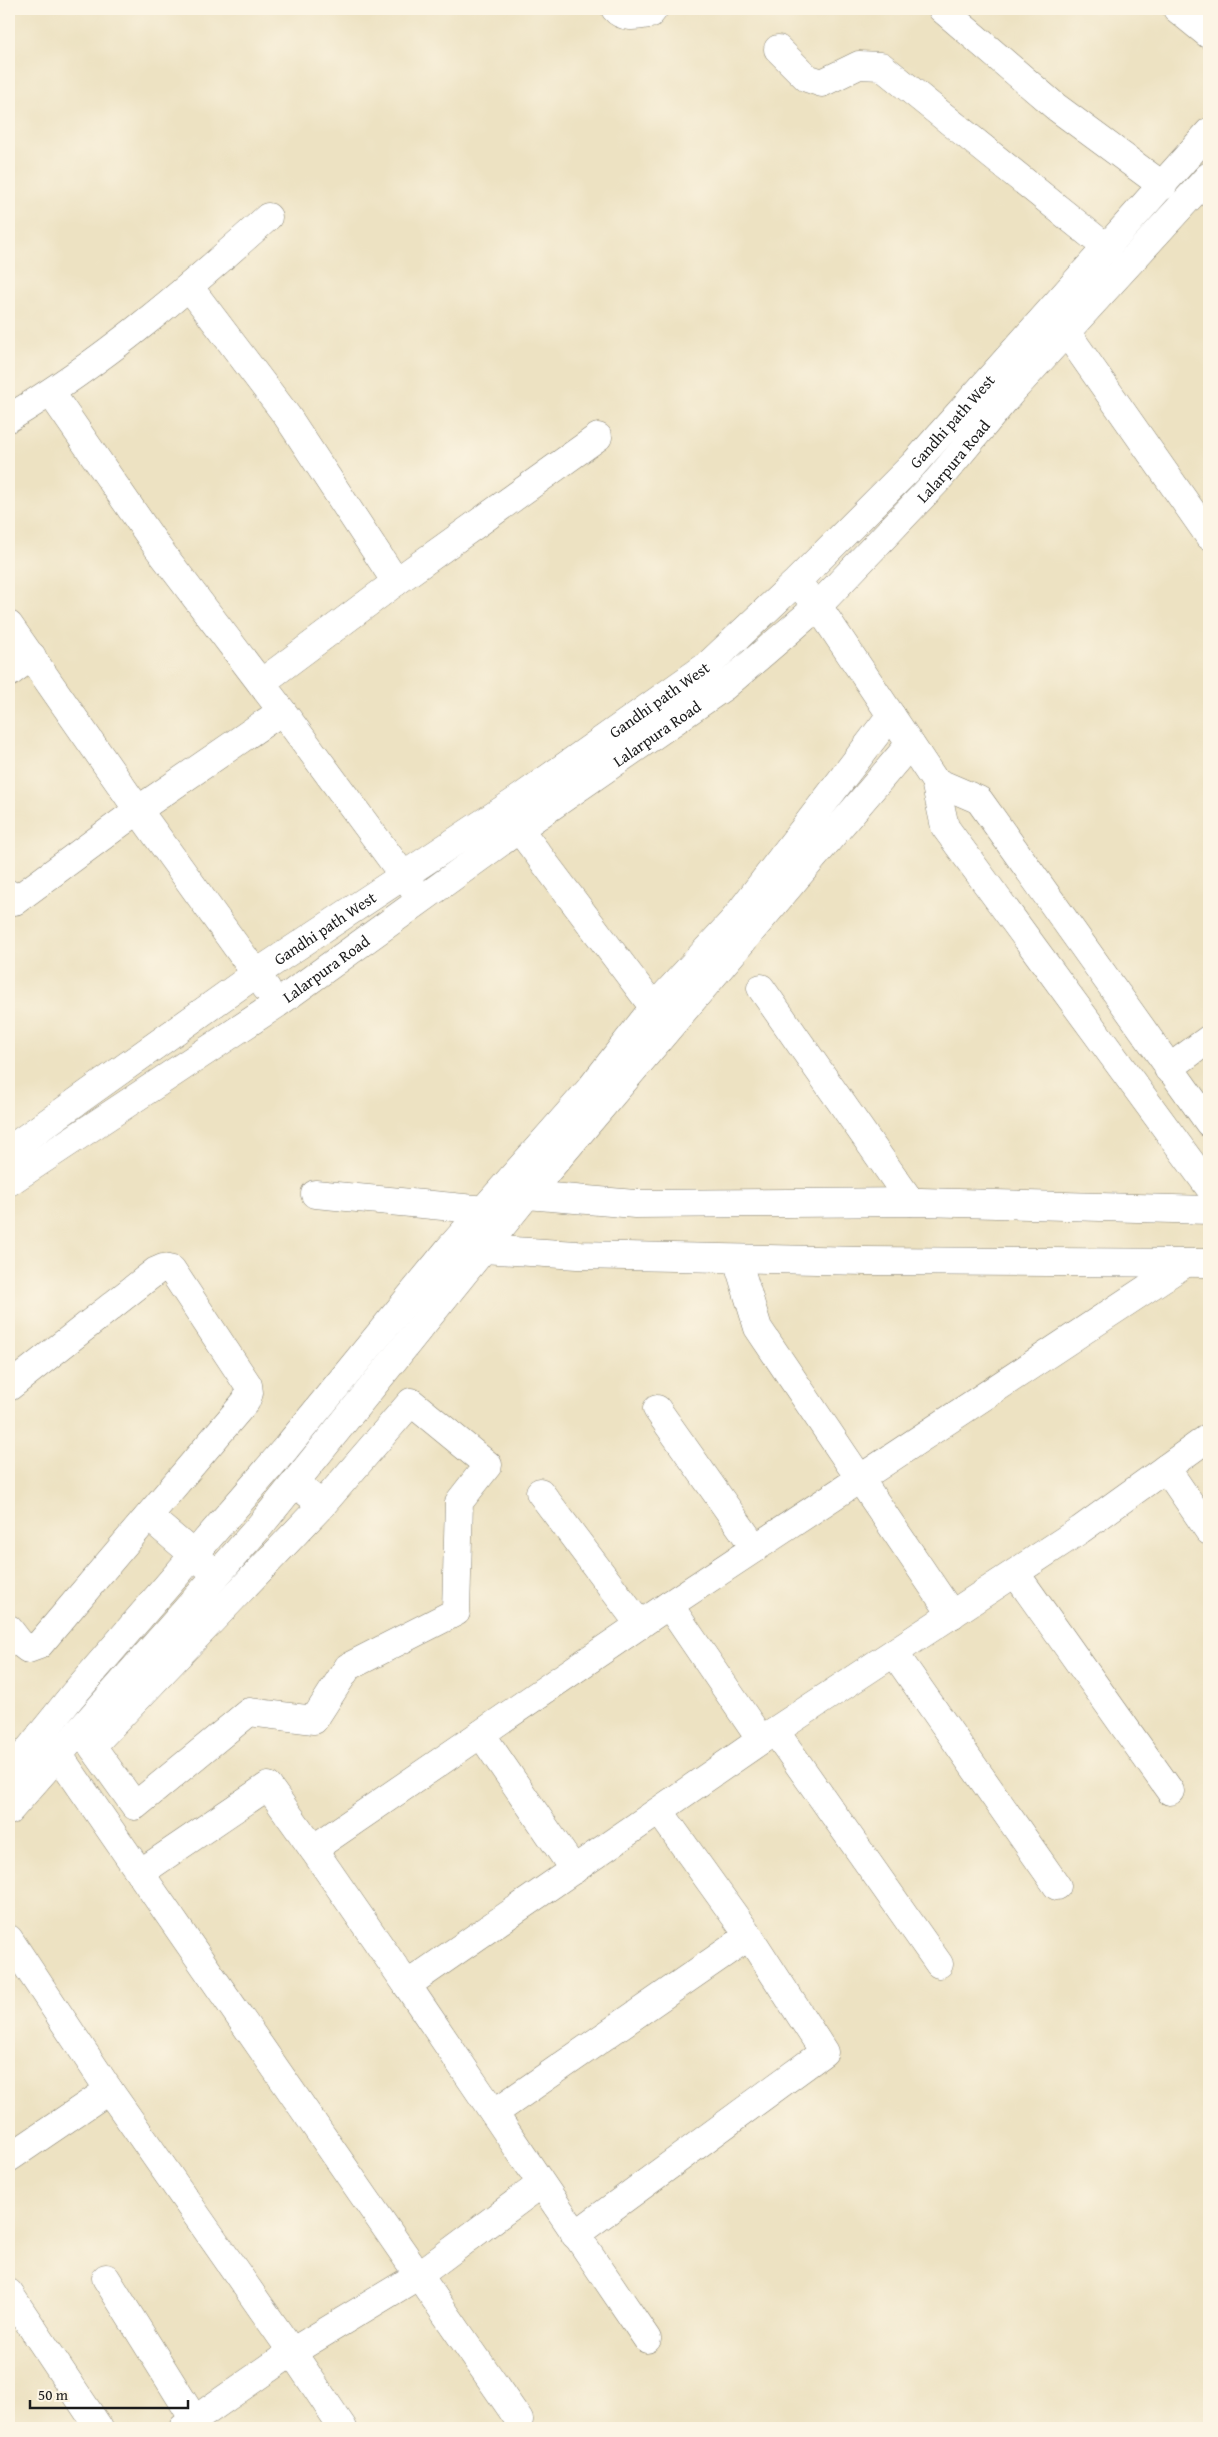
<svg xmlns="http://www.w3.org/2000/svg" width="1218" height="2437" viewBox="0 0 1218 2437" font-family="'Gentium Book Plus',serif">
<rect width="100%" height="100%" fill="#fcf5e5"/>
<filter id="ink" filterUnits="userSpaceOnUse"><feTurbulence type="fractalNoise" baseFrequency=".02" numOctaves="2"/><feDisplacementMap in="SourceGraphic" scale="10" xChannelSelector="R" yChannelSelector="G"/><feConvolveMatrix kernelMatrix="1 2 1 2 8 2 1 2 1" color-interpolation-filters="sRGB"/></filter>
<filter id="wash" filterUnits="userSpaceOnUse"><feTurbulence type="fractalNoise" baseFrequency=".0096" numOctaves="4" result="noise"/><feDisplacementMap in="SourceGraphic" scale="20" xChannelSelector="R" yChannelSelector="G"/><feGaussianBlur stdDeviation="1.12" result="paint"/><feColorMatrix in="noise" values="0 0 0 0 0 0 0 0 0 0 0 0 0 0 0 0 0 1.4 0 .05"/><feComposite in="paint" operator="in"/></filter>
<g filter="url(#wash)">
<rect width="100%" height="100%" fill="#ede2c2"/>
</g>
<g filter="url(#ink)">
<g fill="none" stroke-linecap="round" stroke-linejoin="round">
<defs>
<g id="minor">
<path d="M 615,9 C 623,19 638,16 650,14 L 654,9"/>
<polyline points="942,9 1056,107 1163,186"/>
<polyline points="1177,9 1209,35"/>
<polyline points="778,49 807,78 822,83 859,65 881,66 1107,248"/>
<polyline points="190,288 287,416 396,582"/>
<polyline points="1067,333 1209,536"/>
<polyline points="51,393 158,548 282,711 414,890"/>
<path d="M 9,418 C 103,362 187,290 268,217"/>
<polyline points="805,592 818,606 935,781 945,827 1209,1187"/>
<polyline points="9,625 138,810 267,989"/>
<polyline points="9,673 32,656"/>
<polyline points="261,683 396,582 598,437"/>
<polyline points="935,781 979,800 1209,1123"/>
<polyline points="519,829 664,1021"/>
<polyline points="9,894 15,901 138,810 282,711"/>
<polyline points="761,988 911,1202"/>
<polyline points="1168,1069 1209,1039"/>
<path id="s1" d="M 9,1150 L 257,973 L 516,801 L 708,665 L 796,582 L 913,465 L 1209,132"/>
<path id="s2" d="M 9,1182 L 277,1004 L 519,829 L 725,686 L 818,606 L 938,480 L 1014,389 L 1209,176"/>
<polyline points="315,1194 496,1211"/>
<polyline points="527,1195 635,1204 921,1202 1209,1210"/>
<polyline points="483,1249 577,1255 865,1261 1209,1263"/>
<polyline points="737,1259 758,1328 952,1615"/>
<polyline points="9,1387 156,1271 163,1268 172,1270 248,1385 249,1393 246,1401 39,1645 28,1649 19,1642 9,1629"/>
<polyline points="657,1409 755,1548"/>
<polyline points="1166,1468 1209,1531"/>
<polyline points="295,1483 322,1505 411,1402 488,1465 459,1502 456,1612 348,1667 314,1720 249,1712 135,1806 92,1746 322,1505"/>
<polyline points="540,1492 640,1625"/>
<polyline points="149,1517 207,1566"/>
<polyline points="1016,1574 1170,1791"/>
<polyline points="669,1605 761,1740"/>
<polyline points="895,1654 1057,1886"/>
<polyline points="775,1731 939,1964"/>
<polyline points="41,1734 58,1754 140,1873 268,1786 313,1849 657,1613 1184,1264"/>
<polyline points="481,1734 574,1870"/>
<polyline points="9,1774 72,1696 286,1448 449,1249 590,1089 654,1007 733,921 891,715"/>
<polyline points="9,1811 259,1527 527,1195 910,744"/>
<polyline points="313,1849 407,1985 761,1740 1080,1530 1209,1437"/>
<polyline points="140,1873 519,2420"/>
<polyline points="9,1939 109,2090"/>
<polyline points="407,1985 647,2339"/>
<polyline points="494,2113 749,1936 660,1812"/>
<polyline points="9,2158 109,2090 292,2352 183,2428"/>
<polyline points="575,2235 824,2052 749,1936"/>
<polyline points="106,2278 195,2421"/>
<polyline points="9,2293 99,2428"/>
<polyline points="343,2428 292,2352 419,2275 541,2184"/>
</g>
</defs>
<use href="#minor" stroke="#847f6f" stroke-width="29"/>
<use href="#minor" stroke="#fff" stroke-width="28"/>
</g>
</g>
<g text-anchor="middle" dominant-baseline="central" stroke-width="4" stroke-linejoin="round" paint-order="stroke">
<g font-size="16" fill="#1c1c1c" stroke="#fcf5e5">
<text stroke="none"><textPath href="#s1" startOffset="1196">Gandhi path West</textPath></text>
<text stroke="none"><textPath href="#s2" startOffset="1192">Lalarpura Road</textPath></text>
<text stroke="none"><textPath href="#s1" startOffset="791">Gandhi path West</textPath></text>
<text stroke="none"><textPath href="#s2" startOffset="788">Lalarpura Road</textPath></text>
<text stroke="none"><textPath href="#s1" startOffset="386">Gandhi path West</textPath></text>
<text stroke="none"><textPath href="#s2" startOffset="382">Lalarpura Road</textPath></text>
</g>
</g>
<rect width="1218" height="2437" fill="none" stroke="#fcf5e5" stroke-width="30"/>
<path d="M30 2400v8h158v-8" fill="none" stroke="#1c1c1c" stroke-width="2.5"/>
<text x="38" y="2400" font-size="15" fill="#1c1c1c" stroke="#fcf5e5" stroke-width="4" paint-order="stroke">50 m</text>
</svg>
